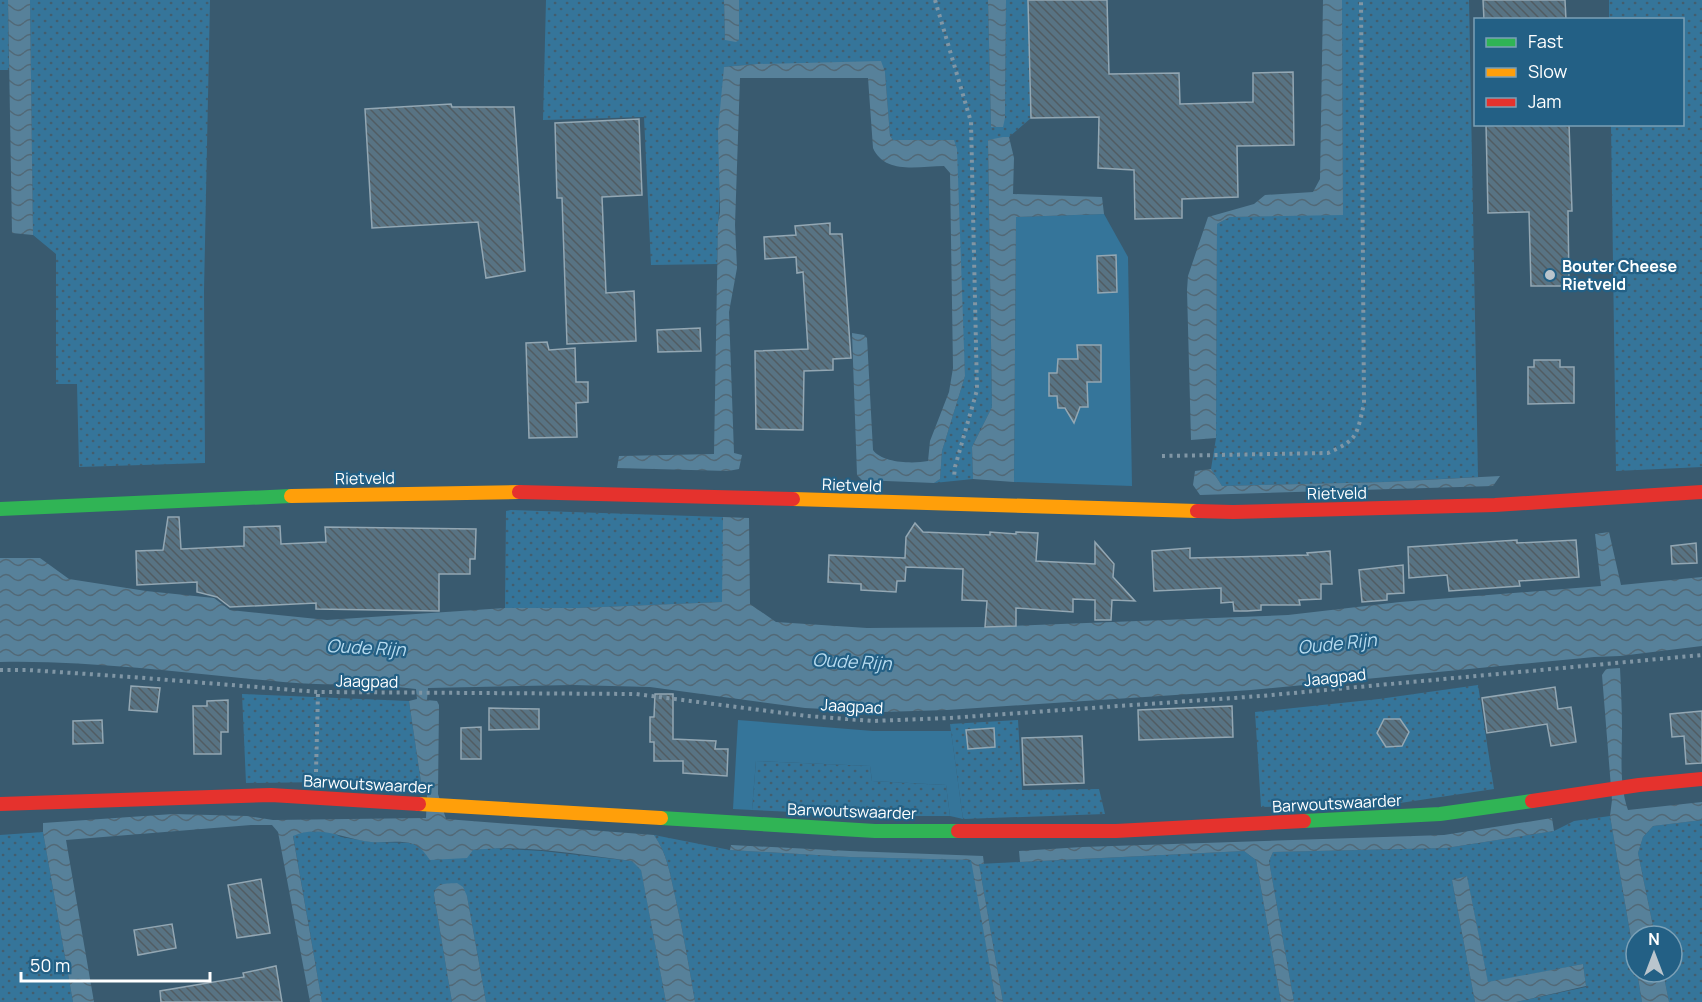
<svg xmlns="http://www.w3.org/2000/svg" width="1702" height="1002" viewBox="0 0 1702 1002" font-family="Manrope,sans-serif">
<defs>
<pattern id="grass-dots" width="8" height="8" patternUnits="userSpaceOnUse" patternTransform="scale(1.5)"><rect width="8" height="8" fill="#35759a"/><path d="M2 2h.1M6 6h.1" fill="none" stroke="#425e6f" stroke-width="1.8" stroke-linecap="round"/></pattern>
<pattern id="water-waves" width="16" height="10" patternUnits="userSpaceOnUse" patternTransform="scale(1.5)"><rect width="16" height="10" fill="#57819a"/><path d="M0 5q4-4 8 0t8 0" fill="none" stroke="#526977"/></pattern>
<pattern id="building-back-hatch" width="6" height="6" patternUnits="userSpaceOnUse" patternTransform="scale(1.5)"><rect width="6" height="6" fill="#587383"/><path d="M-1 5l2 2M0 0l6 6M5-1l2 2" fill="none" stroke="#515c62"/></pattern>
</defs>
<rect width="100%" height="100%" fill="#395a6f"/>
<g fill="url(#grass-dots)">
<polygon points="0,0 8,0 9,70 0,70"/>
<polygon points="30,0 210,0 204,291 205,463 79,467 77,384 56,384 56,254 33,235"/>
<polygon points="546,0 724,0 725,40 739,39 739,0 988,0 991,127 1005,118 1006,0 1028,0 1031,118 1009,137 988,141 992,407 972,447 973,479 934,483 940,479 942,451 965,376 953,140 893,140 890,136 885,72 757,64 724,67 717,264 651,265 644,117 543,120"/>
<polygon points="1342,0 1469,0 1478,477 1386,482 1222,486 1211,469 1216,438 1217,224 1230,217 1343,214"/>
<polygon points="1609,0 1702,0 1702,467 1616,471 1611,125 1682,124 1682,20 1609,19"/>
<polygon points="511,510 723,517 723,602 578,608 505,608 506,511"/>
<polygon points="1478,685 1494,789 1400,803 1261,807 1255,712 1379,699"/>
<polygon points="242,694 409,701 422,789 324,782 246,783"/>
<polygon points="1018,720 1022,790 1099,789 1105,814 963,819 950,724"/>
<polygon points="756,761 870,766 872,781 946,785 950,816 875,816 752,810"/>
<polygon points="1610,816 1642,1002 1516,1002 1586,987 1583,964 1488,983 1467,877 1452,880 1475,1002 1294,1002 1269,861 1273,852 1446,848 1554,831 1574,821"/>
<polygon points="1702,820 1702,1002 1669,1002 1663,972 1672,972 1672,936 1655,936 1638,853 1643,837 1653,826"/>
<polygon points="303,831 331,832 341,837 372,842 412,843 423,850 473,850 492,848 542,851 632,861 641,869 666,1002 486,1002 467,896 434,895 452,1002 322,1002 293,835"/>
<polygon points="43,832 73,1002 0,1002 0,835"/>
<path d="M 654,835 L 730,850 L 850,857 L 972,860 L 996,1002 L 695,1002 C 689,967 683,931 675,896 C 670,874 667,853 654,835 Z"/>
<polygon points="1244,851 1256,860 1281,1002 1003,1002 979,864"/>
</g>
<g fill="#35759a">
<polygon points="1104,214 1128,257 1132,486 1014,482 1016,217"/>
<polygon points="738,720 873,731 951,731 963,819 950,816 946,785 872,781 870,766 756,761 752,810 733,809"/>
</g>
<g fill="url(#water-waves)">
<polygon points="8,0 30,0 33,235 12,233"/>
<polygon points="724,0 739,0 739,40 736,42 725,40"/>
<polygon points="988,0 1006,0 1005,118 1003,127 991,127"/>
<polygon points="1323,0 1342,0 1343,215 1230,217 1217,224 1216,438 1191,440 1187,290 1188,276 1208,217 1254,204 1265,195 1313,192 1320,179"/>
<path d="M 881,61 L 885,72 L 890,136 L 893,140 L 954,140 L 957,149 L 965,376 L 942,451 L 940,479 L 934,483 L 862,480 L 857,475 L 852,333 L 864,335 L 867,338 L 873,450 C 882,463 913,464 928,461 L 930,441 L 949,392 L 953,368 L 950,173 L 944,166 C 919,166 885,175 873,148 L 868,78 L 740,78 L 735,225 L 737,268 L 729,312 L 734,453 L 742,455 L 739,469 L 728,471 L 617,468 L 619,456 L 714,454 L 718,223 L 720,212 L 718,131 L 724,67 L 757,64 Z"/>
<polygon points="1003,137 1009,137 1014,158 1013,194 1102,197 1104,214 1016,217 1014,482 973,479 972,447 992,407 988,140"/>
<polygon points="1211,469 1222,486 1386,482 1500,476 1493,486 1200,495 1193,485 1195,471"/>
<path d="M 723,517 L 749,518 L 750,604 L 776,622 L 867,628 L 985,627 L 1288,615 L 1400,602 L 1601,586 L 1595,534 L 1609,532 L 1621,585 L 1702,577 L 1702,646 L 1620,656 L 1594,657 L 1251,690 L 947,710 L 882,712 L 805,708 L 650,687 L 573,685 L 428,688 L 427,700 L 437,701 L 439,705 L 438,794 L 446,819 L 654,835 C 667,853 670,874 675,896 C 683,931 689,967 695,1002 L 666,1002 L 641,870 L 632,861 C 580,855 525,844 473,850 L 467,858 L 430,860 C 425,853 421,847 413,844 C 401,840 384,843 371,842 C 345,839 318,824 293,836 L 322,1002 L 310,1002 L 278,832 L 272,825 L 251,825 L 66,840 L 94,1002 L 73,1002 L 43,832 L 43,823 L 173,814 L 247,816 L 273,820 L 426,818 L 427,795 L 422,789 L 409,701 L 417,699 L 416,689 C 372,683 327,686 283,682 C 189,674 94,660 0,662 L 0,558 L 40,558 L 69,579 L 146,591 L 214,598 L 230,610 L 327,620 L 505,608 L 578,608 L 722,602 Z"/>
<path d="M 1620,668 C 1621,689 1622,709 1622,730 C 1622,756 1619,784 1628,810 L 1702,802 L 1702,820 L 1653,826 L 1643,837 L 1638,853 L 1655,936 L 1636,936 L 1636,967 L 1610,816 L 1612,800 L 1602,675 L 1606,669 Z"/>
<polygon points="1552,818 1554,831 1446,848 1273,852 1269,861 1294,1002 1281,1002 1256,860 1244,851 1020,862 1019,851 1082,847 1444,835"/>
<polygon points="731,845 850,851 983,856 984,864 979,864 1003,1002 996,1002 971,860 850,857 730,850"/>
<polygon points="1467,876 1488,982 1583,964 1586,986 1516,1002 1475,1002 1452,880"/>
<path d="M 457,883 L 463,887 L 467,896 L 486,1002 L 452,1002 L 434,895 C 436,882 446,884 457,883 Z"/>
<polygon points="1637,972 1663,972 1669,1002 1642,1002"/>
</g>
<g fill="url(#building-back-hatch)" stroke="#93a7b3" stroke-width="1.5">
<polygon points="1028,0 1107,0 1109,74 1179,73 1180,104 1253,102 1253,73 1293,72 1294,145 1237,146 1238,197 1182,199 1182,218 1135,219 1134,170 1098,168 1099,117 1031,118"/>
<polygon points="1483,0 1565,0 1566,20 1484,20"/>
<polygon points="451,104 452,107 514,107 525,271 486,278 478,222 372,228 365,109"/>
<polygon points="639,119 642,195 602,197 606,293 634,291 636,341 567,344 562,198 557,198 555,123"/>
<polygon points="1486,124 1569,124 1572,211 1568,211 1569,286 1531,286 1529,212 1488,213"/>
<polygon points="830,223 830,234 842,234 851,358 833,359 833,370 804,371 803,430 756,429 755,351 808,349 803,272 797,273 796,257 765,259 764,237 796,235 795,226"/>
<polygon points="1116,255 1117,292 1098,293 1097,256"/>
<polygon points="700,328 701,351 658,352 657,330"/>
<polygon points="547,342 549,350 575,348 576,382 588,382 588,402 576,403 577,437 529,438 526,343"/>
<polygon points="1077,345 1101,345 1101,382 1087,382 1088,407 1080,407 1074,423 1065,408 1058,408 1057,396 1049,396 1049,373 1057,373 1058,359 1078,359"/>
<polygon points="1534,360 1560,360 1560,367 1574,367 1574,403 1528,404 1528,367 1534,367"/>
<polygon points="168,517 179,517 181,549 244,546 244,527 280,526 281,544 326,542 325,527 476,529 475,559 470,559 470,574 439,574 439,611 316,609 316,603 230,607 217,597 197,592 197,582 137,585 136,551 163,550"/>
<polygon points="915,523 923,532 990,535 990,532 1016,534 1016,532 1038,533 1036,561 1095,564 1095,542 1114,564 1113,577 1135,601 1112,600 1111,620 1095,620 1095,600 1073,599 1073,612 1016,608 1016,626 985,627 987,601 962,600 963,569 906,567 905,581 897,581 896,592 861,590 861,584 828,582 829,555 905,558 906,537"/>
<polygon points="1517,540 1517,543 1576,540 1579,577 1519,581 1520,586 1449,591 1447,575 1409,578 1408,547"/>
<polygon points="1696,543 1697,563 1672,564 1671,546"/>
<polygon points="1190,548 1190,558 1308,555 1307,553 1330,551 1332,584 1321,584 1321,599 1299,600 1300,605 1261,605 1261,610 1247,611 1234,611 1233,602 1221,603 1221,588 1154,591 1152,551"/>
<polygon points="1403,565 1404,593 1387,594 1387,600 1362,602 1359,570"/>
<polygon points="131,686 160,688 157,712 129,710"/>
<polygon points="1555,687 1558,709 1571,707 1576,742 1551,746 1547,724 1487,733 1482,698"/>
<polygon points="655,694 673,694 673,739 716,741 715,749 728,749 727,776 683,773 683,761 654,761 654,742 650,742 650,717 654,717"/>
<polygon points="228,700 228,732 221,732 221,754 194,754 193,706 207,706 207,701"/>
<polygon points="1232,706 1233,737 1139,740 1138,710"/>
<polygon points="489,708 539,709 539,729 489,730"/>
<polygon points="1702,711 1702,763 1686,764 1684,736 1672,737 1670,714"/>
<polygon points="1384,719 1400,719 1409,732 1402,746 1386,747 1377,733"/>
<polygon points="102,720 103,743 73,744 73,721"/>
<polygon points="481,727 481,759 461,759 461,728"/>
<polygon points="994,728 995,747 968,749 966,730"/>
<polygon points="1082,736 1084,783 1024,785 1022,738"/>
<polygon points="261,879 270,933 237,938 228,885"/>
<polygon points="172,924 176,948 138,955 134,930"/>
<polygon points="276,966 282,1002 161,1002 160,991 244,977 243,973"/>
</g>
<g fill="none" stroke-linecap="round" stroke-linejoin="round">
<g stroke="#8096a5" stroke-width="4" stroke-dasharray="3 4.5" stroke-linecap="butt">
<polyline points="935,0 971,122 977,390 955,467 954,477"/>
<path d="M 1162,456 L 1328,453 C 1359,439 1356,436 1364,404 L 1361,0"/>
<polyline points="0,670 28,670 132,677 318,692 636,694 807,716 873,721 949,718 1261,696 1702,655"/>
<polyline points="316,772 318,692"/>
</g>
<g stroke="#30b455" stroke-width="14">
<polyline points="0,509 291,496"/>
<polyline points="661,818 875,831 958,831"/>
<polyline points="1304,821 1440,814 1532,801"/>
</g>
<g stroke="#ff9f0a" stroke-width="14">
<polyline points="291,496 519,492"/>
<polyline points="793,499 1197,511"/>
<polyline points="419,804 661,818"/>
</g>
<g stroke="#e5322d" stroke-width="14">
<polyline points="519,492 793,499"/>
<polyline points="1197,511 1233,512 1495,505 1702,492"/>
<polyline points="1532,801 1639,785 1702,779"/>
<polyline points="0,804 271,795 419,804"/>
<polyline points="958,831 1116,831 1304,821"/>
</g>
</g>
<circle fill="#bac5cd" stroke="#236085" stroke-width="2" cx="1550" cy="275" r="6"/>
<g text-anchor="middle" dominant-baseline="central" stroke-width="4.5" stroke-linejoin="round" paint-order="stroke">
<g font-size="16" font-weight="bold" fill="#fff" stroke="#236085" text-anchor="start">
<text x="1562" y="266">Bouter Cheese<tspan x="1562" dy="18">Rietveld</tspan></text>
</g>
<g font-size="16" fill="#fff" stroke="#236085">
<text transform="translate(365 478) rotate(-1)">Rietveld</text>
<text transform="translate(852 485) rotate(2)">Rietveld</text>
<text transform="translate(1337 493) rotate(-1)">Rietveld</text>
<text transform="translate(1335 677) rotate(-6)">Jaagpad</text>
<text transform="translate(367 681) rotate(1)">Jaagpad</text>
<text transform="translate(852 706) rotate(3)">Jaagpad</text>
<text transform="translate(368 784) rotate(3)">Barwoutswaarder</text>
<text transform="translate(1337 803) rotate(-3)">Barwoutswaarder</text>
<text transform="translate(852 811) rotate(2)">Barwoutswaarder</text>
</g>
<g font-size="18" font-style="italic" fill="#b8dcf0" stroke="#236085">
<text transform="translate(1337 643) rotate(-6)">Oude Rijn</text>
<text transform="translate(366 647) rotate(3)">Oude Rijn</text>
<text transform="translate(852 661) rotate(3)">Oude Rijn</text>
</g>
</g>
<rect x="1474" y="18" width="210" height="108" fill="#236085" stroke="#7ba0b6" stroke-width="1.5"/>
<rect x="1486" y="38" width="30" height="9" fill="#30b455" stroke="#7ba0b6" stroke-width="1.5"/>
<text x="1528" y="48" font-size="18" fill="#ffffff">Fast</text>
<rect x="1486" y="68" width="30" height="9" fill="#ff9f0a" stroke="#7ba0b6" stroke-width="1.5"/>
<text x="1528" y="78" font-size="18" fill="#ffffff">Slow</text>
<rect x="1486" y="98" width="30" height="9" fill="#e5322d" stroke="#7ba0b6" stroke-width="1.5"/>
<text x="1528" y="108" font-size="18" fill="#ffffff">Jam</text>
<g transform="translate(1654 954)"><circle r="28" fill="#236085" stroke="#7ba0b6" stroke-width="1.5"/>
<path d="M0-4.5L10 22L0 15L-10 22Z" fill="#bac5cd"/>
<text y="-9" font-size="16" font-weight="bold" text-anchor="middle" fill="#ffffff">N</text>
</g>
<path d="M21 972v9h189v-9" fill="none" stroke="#ffffff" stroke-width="3"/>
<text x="30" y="972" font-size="18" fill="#ffffff" stroke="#236085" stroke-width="4.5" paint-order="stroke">50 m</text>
</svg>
